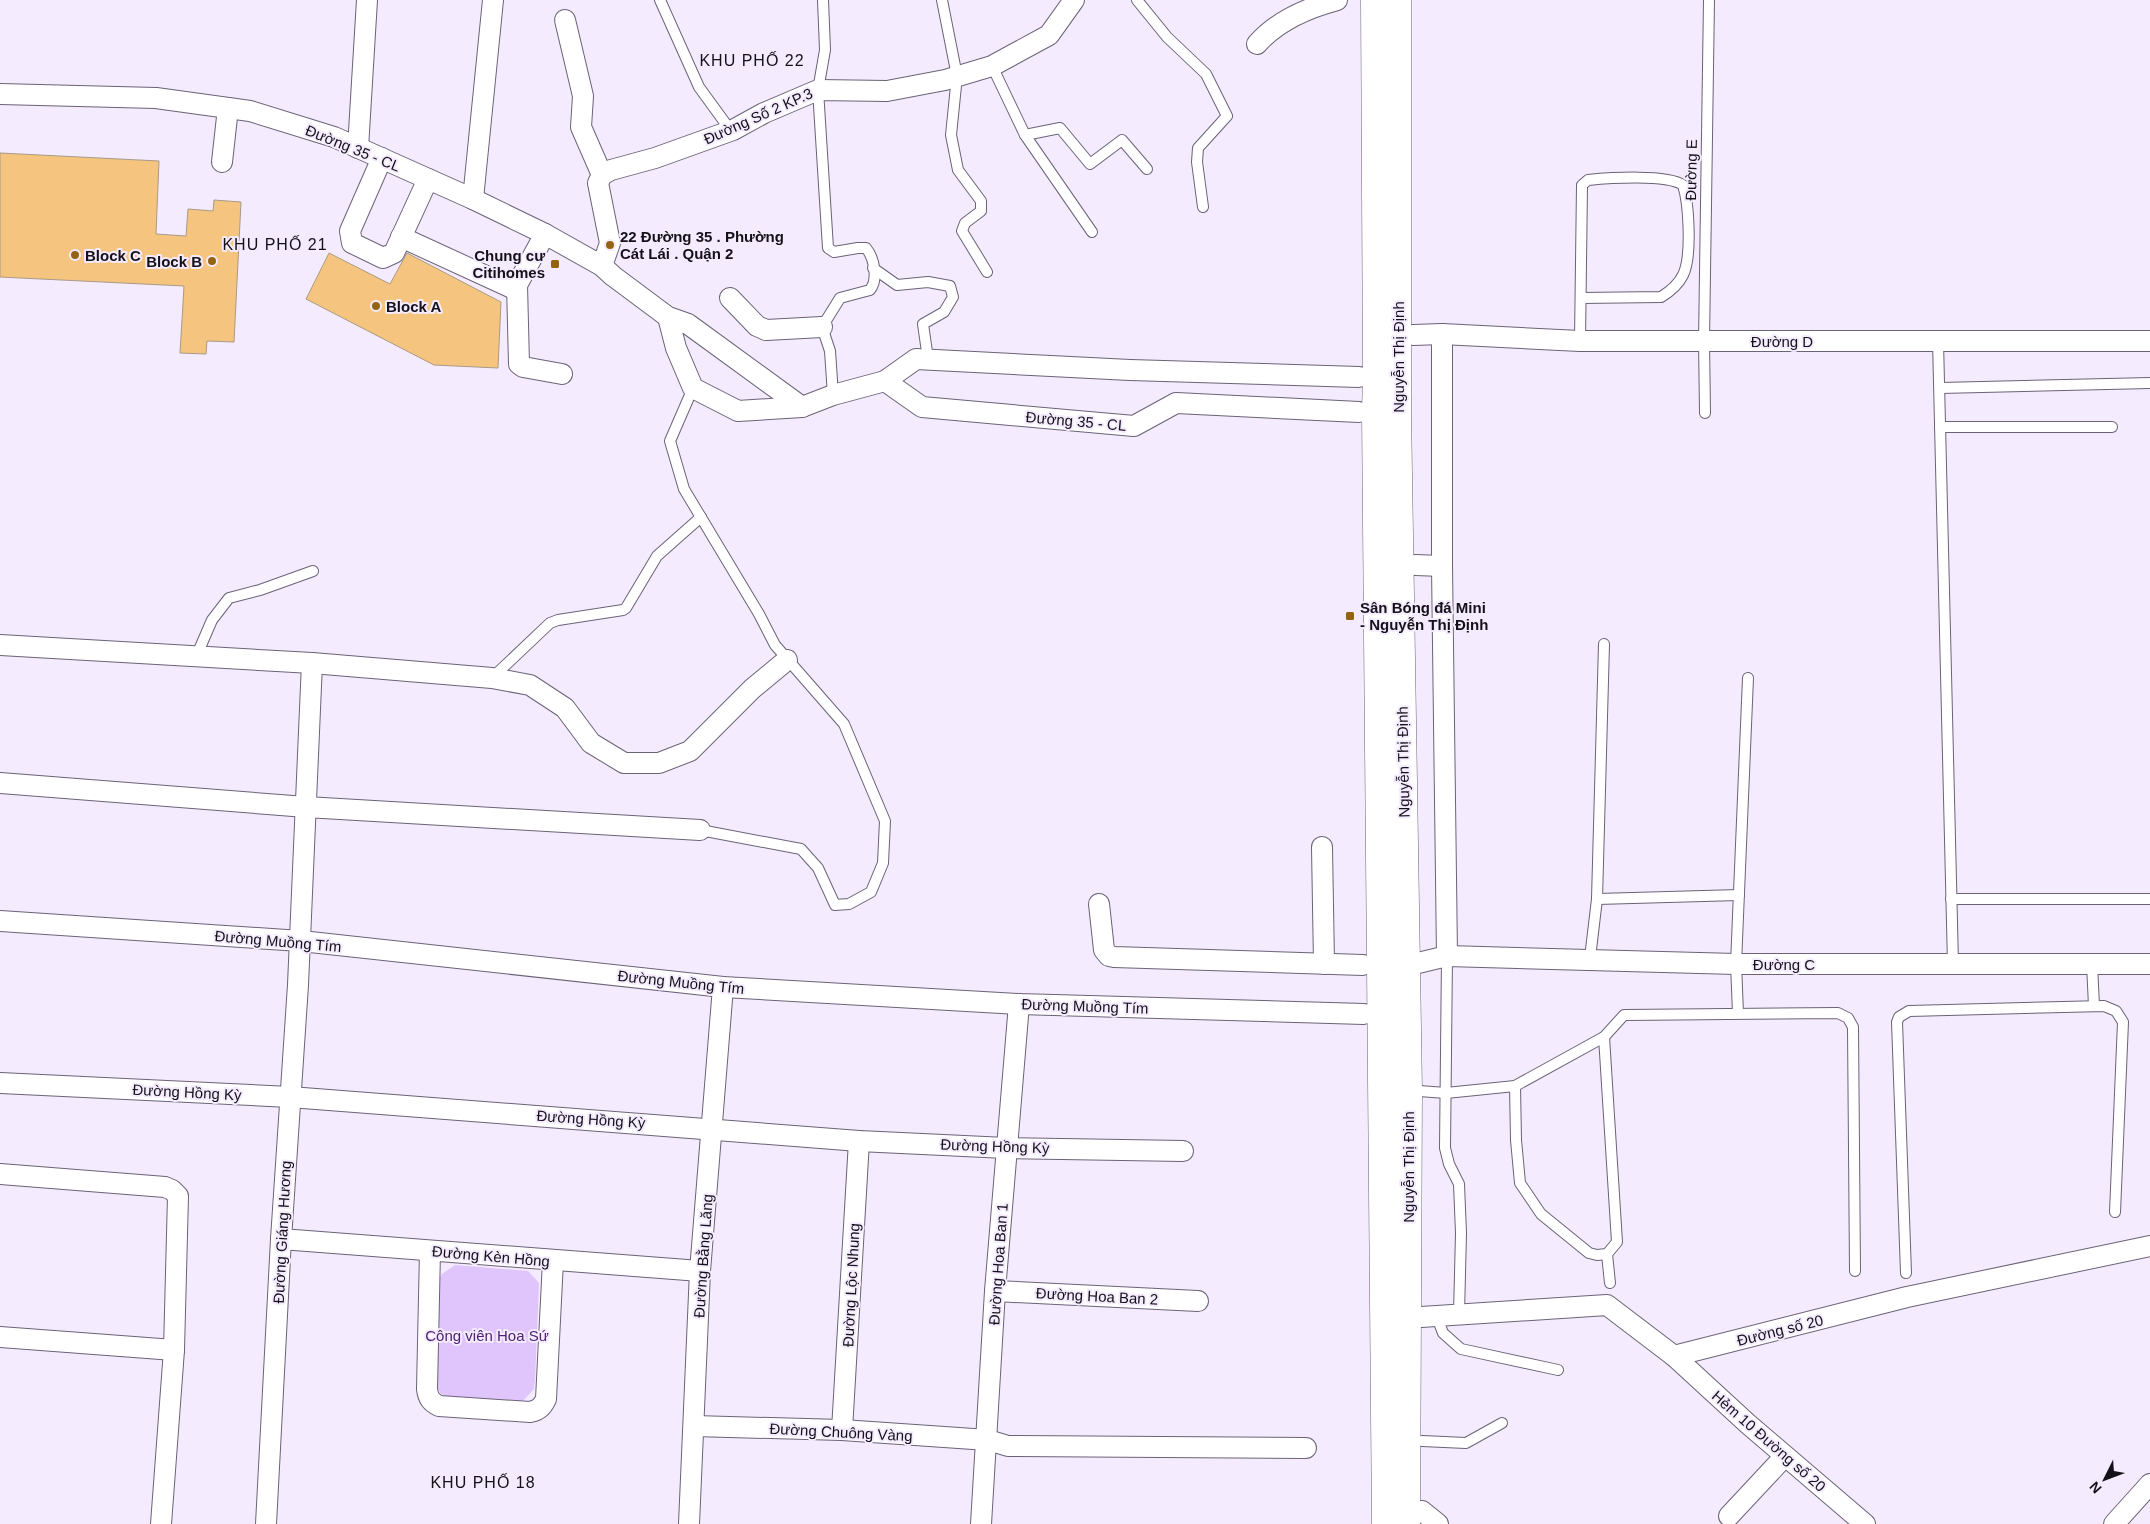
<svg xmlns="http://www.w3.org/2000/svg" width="2150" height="1524" viewBox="0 0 2150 1524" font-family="Helvetica,sans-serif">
<rect width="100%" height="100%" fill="#f4ebfe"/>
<polygon fill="#e0c5fc" points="455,1265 528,1271 539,1283 535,1380 534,1389 522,1402 447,1397 441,1394 435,1383 439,1280 442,1274"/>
<g fill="#f5c57f" stroke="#a99a85">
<polygon points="0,153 159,161 156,234 186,236 188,209 213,211 214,200 241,202 234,342 207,341 206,354 180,353 184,286 0,277"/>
<polygon points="329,253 390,284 407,253 501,302 498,368 434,365 306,299"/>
</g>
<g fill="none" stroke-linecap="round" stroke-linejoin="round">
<defs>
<g id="service">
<polyline points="660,0 699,87 731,131"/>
<path d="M 823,0 L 825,50 L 818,90 L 828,248 L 834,252 L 858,248 L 866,248 C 875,259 878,280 870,290 L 840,298 L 822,327 L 830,351 L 833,395"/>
<polyline points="942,0 957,76 951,135 958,170 981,201 981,211 965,223 962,231 987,272"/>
<polyline points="1137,0 1167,37 1206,74 1227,116 1198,148 1197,162 1203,207"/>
<polyline points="992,66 1025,135 1092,232"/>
<polyline points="1025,135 1060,128 1090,164 1122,140 1147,169"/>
<polyline points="873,268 897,285 928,282 950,286 953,297 944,312 923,324 928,359"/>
<path d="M 1580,341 L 1582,185 L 1588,180 C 1609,178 1667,174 1683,185 C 1689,204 1692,257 1683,275 C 1678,285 1671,291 1661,297 L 1581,298"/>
<polyline points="1938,341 1953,964"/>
<polyline points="693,388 670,441 684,489 759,614 775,645 844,724 885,821 883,863 871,892 849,904 835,905 818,868 801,849 700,830"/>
<polyline points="1940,388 2150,383"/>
<polyline points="1705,413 1704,341 1709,0"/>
<polyline points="1940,427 2112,427"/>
<polyline points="196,657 212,620 229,598 260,590 313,571"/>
<polyline points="492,678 550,623 558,620 623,610 626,608 657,556 701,517"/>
<polyline points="1597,899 1739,895"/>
<polyline points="1951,899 2150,899"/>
<polyline points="1447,956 1445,1148 1449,1164 1459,1184 1461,1233 1459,1314"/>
<polyline points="1590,958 1597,899 1604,644"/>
<polyline points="2092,964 2094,1006"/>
<polyline points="1738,1013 1736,964 1748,678"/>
<polyline points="1515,1086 1516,1140 1520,1183 1541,1214 1589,1253 1597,1255 1607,1254 1617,1242 1604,1037"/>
<polyline points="1419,1091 1446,1093 1515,1086 1604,1037 1624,1015 1838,1013 1848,1018 1853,1027 1855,1271"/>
<polyline points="1607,1254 1610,1283"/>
<polyline points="1906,1273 1897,1022 1899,1017 1909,1011 2104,1006 2116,1011 2123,1022 2115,1212"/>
<polyline points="1436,1315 1443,1333 1461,1349 1558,1370"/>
<polyline points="1422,1441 1466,1443 1502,1423"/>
</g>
<g id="minor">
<polyline points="565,20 583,96 581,127 602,175"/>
<path d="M 1257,44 C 1277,21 1307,8 1337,0"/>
<polyline points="0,94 156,98 250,111 334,137 473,199 545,234 602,266 613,276 668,317 688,324 802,407"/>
<polyline points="358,148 367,0"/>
<polyline points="382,158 350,231 352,243 383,258 394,253 428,179"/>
<polyline points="222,162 228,108"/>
<polyline points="473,199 493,0"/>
<polyline points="401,237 512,288 517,285 545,234"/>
<polyline points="602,266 610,243 598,183 602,175 611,170 655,158 733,130 764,113 818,90 887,91 945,80 992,66 1049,35 1074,0"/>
<polyline points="517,285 519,364 523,367 562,374"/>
<polyline points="730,298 757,326 766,330 822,327"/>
<polyline points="668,317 676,348 693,388 738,411 802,407 833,395 885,381 916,359 1130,370 1359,377"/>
<polyline points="1442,334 1442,566 1447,956"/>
<polyline points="1413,335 1442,334 1580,341 2150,341"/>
<polyline points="885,381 922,407 1134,426 1176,403 1359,412"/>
<polyline points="1415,565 1442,566"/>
<polyline points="0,645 312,663 492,678 530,685 565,708 591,743 624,763 659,763 690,751 752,689 787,660"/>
<polyline points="0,783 306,807 700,830"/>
<polyline points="1322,847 1324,964"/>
<polyline points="1099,904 1104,950 1109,956 1114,957 1363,965"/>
<polyline points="0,921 301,941 723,987 1019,1004 1364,1014"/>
<polyline points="1418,963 1447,956 1736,964 2150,964"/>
<polyline points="0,1083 290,1097 859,1141 1006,1148 1183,1151"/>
<polyline points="0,1174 165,1187 172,1190 178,1196 174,1350 161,1524"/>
<polyline points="281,1239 700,1271"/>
<path d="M 430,1251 L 427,1389 C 428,1398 431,1402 439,1406 L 530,1412 C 539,1410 542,1407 546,1399 L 553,1261"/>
<polyline points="995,1291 1198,1301"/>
<polyline points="1421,1317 1607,1305 1674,1356 1748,1424 1865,1524"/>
<polyline points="0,1337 174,1350"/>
<polyline points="1674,1356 1907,1297 2150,1246"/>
<polyline points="694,1426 842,1430 988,1440 1008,1446 1306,1448"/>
<polyline points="842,1430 859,1141"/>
<polyline points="1422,1511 1438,1524"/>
<polyline points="1729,1516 1785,1456"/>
<polyline points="266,1524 281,1239 298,985 312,663"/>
<polyline points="689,1524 700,1271 723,987"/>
<polyline points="981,1524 995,1291 1019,1004"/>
<polyline points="2114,1524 2150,1484"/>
</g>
<g id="primary">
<polyline points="1375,0 1377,377 1376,412 1386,1524"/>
<polyline points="1397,0 1397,412 1408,1091 1406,1524"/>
</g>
</defs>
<use href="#service" stroke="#6c6277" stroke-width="12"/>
<use href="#minor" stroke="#6c6277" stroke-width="22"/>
<use href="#primary" stroke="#6c6277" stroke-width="29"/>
<use href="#service" stroke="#fff" stroke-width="10"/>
<use href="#minor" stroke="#fff" stroke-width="20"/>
<use href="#primary" stroke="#fff" stroke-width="28"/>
</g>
<g fill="#936511" stroke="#f4ebfe" stroke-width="2">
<circle cx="610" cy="245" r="5"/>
<circle cx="75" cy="255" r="5"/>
<circle cx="212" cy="261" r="5"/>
<rect x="550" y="259" width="10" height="10" rx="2.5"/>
<circle cx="376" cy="306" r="5"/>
<rect x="1345" y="611" width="10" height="10" rx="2.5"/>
</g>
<g text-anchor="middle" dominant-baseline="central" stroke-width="4" stroke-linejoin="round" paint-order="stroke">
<g font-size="15" fill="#151119" stroke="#f4ebfe">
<text transform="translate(758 116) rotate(-24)">Đường Số 2 KP.3</text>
<text transform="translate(353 148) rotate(22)">Đường 35 - CL</text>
<text transform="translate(1691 170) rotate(-89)">Đường E</text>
<text x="1782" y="341">Đường D</text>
<text transform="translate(1398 357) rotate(-90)">Nguyễn Thị Định</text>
<text transform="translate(1076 421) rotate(5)">Đường 35 - CL</text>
<text transform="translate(1403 762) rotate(-91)">Nguyễn Thị Định</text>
<text transform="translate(278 941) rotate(5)">Đường Muồng Tím</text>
<text x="1784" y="964">Đường C</text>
<text transform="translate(681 982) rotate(6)">Đường Muồng Tím</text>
<text transform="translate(1085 1006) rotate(2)">Đường Muồng Tím</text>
<text transform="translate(187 1092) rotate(3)">Đường Hồng Kỳ</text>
<text transform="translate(591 1119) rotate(4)">Đường Hồng Kỳ</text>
<text transform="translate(995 1146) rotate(2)">Đường Hồng Kỳ</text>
<text transform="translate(1408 1167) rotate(-90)">Nguyễn Thị Định</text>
<text transform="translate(282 1232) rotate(-87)">Đường Giáng Hương</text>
<text transform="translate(491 1256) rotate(5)">Đường Kèn Hồng</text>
<text transform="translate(703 1256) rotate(-86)">Đường Bằng Lăng</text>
<text transform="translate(998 1264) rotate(-86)">Đường Hoa Ban 1</text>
<text transform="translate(851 1285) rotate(-87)">Đường Lộc Nhung</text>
<text transform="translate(1097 1296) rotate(3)">Đường Hoa Ban 2</text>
<text transform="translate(1780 1330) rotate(-14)">Đường số 20</text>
<text transform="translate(841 1432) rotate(3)">Đường Chuông Vàng</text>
<text transform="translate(1769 1441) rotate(41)">Hẻm 10 Đường số 20</text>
</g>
<g font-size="15" font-weight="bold" fill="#151119" stroke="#f4ebfe" text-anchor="start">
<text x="620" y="236">22 Đường 35 . Phường<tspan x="620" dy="17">Cát Lái . Quận 2</tspan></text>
<text x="85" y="255">Block C</text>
<text x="545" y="255" text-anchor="end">Chung cư<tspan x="545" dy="17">Citihomes</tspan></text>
<text x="202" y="261" text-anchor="end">Block B</text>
<text x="386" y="306">Block A</text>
<text x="1360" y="607">Sân Bóng đá Mini<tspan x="1360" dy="17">- Nguyễn Thị Định</tspan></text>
</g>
<g font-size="15" fill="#4f2171" stroke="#f4ebfe">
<text x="487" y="1335">Công viên Hoa Sứ</text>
</g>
<g font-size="16" letter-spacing="1" fill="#151119" stroke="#f4ebfe">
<text x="752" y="60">KHU PHỐ 22</text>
<text x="275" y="244">KHU PHỐ 21</text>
<text x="483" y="1482">KHU PHỐ 18</text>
</g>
</g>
<g transform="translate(2105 1479) rotate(228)" stroke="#f4ebfe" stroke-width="4" paint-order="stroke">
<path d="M0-4L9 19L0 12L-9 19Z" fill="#151119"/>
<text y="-8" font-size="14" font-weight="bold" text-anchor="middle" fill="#151119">N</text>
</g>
</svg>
